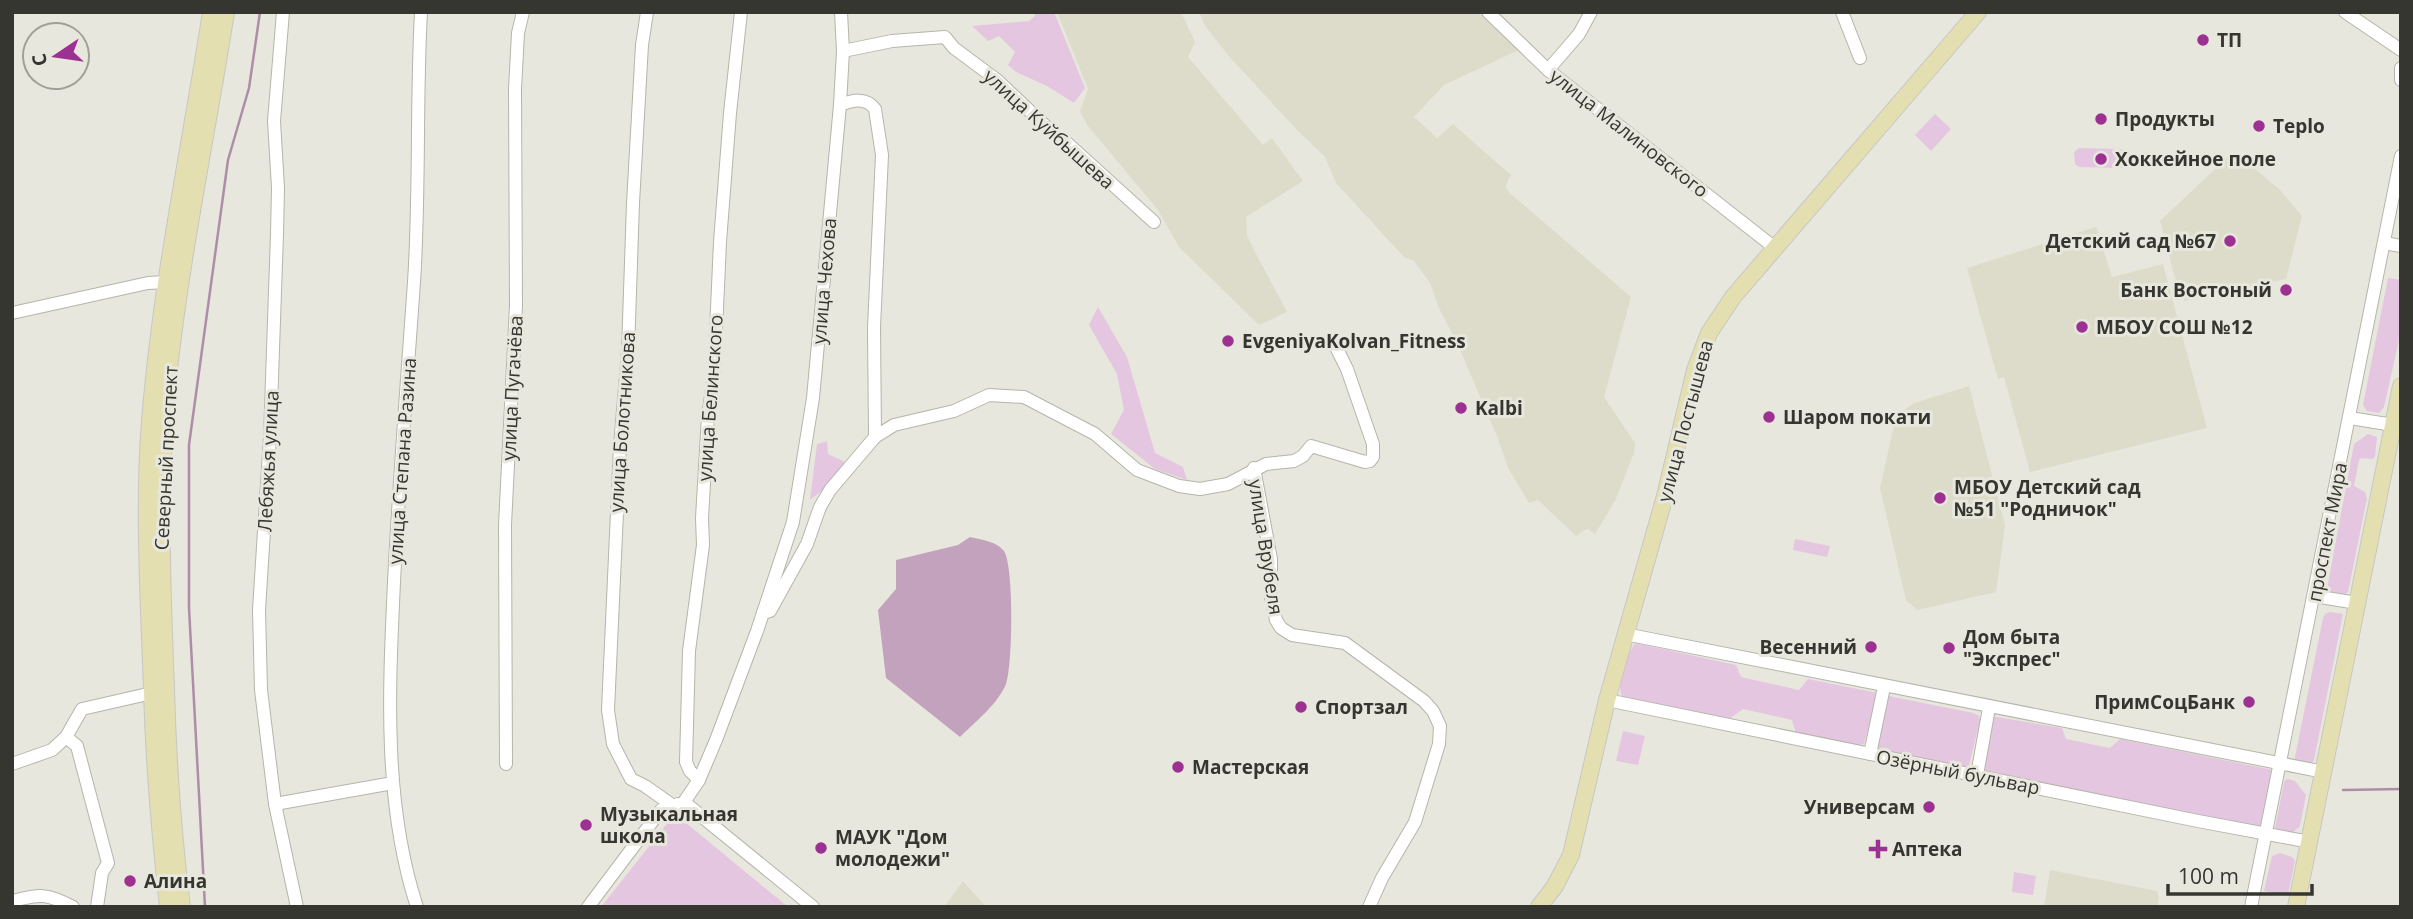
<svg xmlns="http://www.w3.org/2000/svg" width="2413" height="919" viewBox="0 0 2413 919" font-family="'Open Sans',sans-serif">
<rect width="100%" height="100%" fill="#e8e7dd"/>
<g fill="#dddcca">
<polygon points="1057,12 1181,12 1195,42 1188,57 1263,145 1272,138 1303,181 1246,217 1247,235 1254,250 1287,312 1259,325 1179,247 1158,210 1087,125 1080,111 1088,89"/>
<polygon points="1199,12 1477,12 1521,49 1444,85 1414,117 1437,138 1453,124 1511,175 1505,187 1511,194 1631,297 1604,397 1635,443 1634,453 1615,501 1595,534 1587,529 1576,536 1538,500 1529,503 1508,468 1497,436 1457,343 1439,308 1430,283 1414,261 1404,257 1336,183 1325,157 1295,128 1228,55 1205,26"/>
<polygon points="2234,151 2280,190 2302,216 2286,279 2185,301 2179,293 2160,221"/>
<polygon points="2096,227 2112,277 2163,264 2207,428 2030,472 2004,377 1998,379 1967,268"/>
<polygon points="1969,386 2005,525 1996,592 1917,610 1906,600 1880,488 1896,416 1914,403"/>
<polygon points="2050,870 2157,891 2159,897 2157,907 2044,907"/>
<polygon points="963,881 986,907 944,907"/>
</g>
<g fill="#e5c6e0">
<polygon points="1035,12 1054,12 1085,88 1074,103 1047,86 1016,72 1008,65 1015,52 999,36 988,41 972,26 1029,21 1035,16"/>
<polygon points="1935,114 1951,129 1931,151 1915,135"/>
<polygon points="2079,148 2122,149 2127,154 2127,163 2122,168 2079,167 2075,164 2074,152"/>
<polygon points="2388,278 2401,280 2401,331 2384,407 2379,413 2367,411 2363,405"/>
<polygon points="1098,307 1127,357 1155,453 1183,467 1187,480 1155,469 1111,434 1124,410 1117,374 1089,325"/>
<polygon points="2368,434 2377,437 2375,457 2372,459 2361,458 2359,460 2354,486 2365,492 2367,498 2348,592 2344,595 2331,593 2327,589 2354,444"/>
<polygon points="827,441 828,454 845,462 830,484 810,500 817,444"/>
<polygon points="1795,539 1830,546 1827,557 1793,550"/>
<polygon points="2330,612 2343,614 2314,760 2311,764 2294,762 2323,618 2325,614"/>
<path d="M 1635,643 L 1736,665 L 1741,677 L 1799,690 L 1808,679 L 1878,693 L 1864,744 L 1857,745 L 1796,734 L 1792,720 L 1743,709 L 1726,721 L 1622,697 C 1616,683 1627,656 1635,643 Z"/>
<polygon points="1889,696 1973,713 1979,716 1980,721 1969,765 1964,767 1882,751 1877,745 1885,699"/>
<polygon points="1991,716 2062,728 2066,739 2110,748 2120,739 2273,770 2260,828 1982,771"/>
<polygon points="1623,731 1645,736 1638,765 1616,761"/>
<polygon points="2287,779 2295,781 2306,795 2300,826 2290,835 2277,833 2275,828 2284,782"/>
<polygon points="680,818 788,907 601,907 666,825 671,820"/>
<polygon points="2280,853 2292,857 2295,861 2288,895 2264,891 2272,856"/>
<polygon points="2014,872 2036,876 2033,895 2012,892"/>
</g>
<path fill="#c3a2bd" d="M 970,537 C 982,540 996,541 1004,551 C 1014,566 1013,666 1006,684 C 997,705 976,721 960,737 L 886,678 L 878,610 L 896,589 L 896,560 L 958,545 Z"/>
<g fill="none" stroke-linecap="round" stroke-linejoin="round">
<g stroke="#ad8da7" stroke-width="2.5">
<polyline points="2343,790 2401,789"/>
<polyline points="205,907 189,608 189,445 228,160 249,88 260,12"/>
</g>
<defs>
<g id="minor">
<polyline points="283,12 274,121 278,188 277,234 270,436 259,610 261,690 275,804 297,907"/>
<polyline points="647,12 642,45 633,203 628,351 620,446 608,710 613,744 631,779 645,786 672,805"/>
<polyline points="1488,12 1548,70 1775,248"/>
<polyline points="1842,12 1860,58"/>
<polyline points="2345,12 2401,50"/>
<polyline points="843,51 892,41 945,37 954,48 997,80 1054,134 1067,143 1154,222"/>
<polyline points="2401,68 2401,80"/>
<polyline points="1548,70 1579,34 1591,12"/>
<path d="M 840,105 C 853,100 866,97 875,109 L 882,155 L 874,327 L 875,437"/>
<polyline points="2384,243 2401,246"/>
<polyline points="12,313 148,283 166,282"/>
<polyline points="2350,418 2393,425"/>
<polyline points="1254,468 1271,559 1271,597 1276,620 1281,628 1292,635 1345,643 1424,701 1433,711 1440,726 1439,744 1415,822 1382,878 1369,907"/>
<polyline points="2314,596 2357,603"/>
<polyline points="763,613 770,611 807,544 820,507 830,490 875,437 894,425 954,411 989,395 1024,397 1095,434 1137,470 1179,486 1200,489 1228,484 1266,464 1294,461 1303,456 1311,446 1365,462 1370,461 1373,457 1373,444 1347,369 1337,349"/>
<polyline points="1625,634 2324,772"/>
<polyline points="1607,700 2198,821 2310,842"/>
<polyline points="66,737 77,746 108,863 102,873 97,907"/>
<polyline points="1870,754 1884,687"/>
<polyline points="12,764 52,750 66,737 82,709 161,691"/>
<polyline points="506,764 505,525 516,305 515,89 518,33 523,12"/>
<polyline points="1977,775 1989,708"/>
<polyline points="699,780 690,771 686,762 689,651 703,545 702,518 708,416 714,375 720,242 730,113 741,12"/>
<polyline points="684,802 699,780 716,740 757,631 793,522 813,398 840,105 843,51 841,12"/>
<polyline points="684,802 813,907"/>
<polyline points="275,804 393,783"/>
<path d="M 12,901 C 40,894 47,893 73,907"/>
<path d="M 417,907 C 383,803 389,690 394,582 C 399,482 407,382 414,282 C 420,192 416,102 421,12"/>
<polyline points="588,907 661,810 678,804"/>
<polyline points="2251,907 2401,156"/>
</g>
<g id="major">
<path d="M 168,907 C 160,835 154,763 152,690 C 149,600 143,511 150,421 C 161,283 190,148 211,12"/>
<path d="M 182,907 C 173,835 168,762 166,690 C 162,586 158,483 168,378 C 181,256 207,134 226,12"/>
<polyline points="1539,907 1555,886 1571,855 1607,700 1665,496 1695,370 1709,333 1733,297 1978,12"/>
<polyline points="2296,907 2401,386"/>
</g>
</defs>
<use href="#minor" stroke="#b5b5aa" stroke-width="14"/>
<use href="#major" stroke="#c7c7c5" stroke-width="18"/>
<use href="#minor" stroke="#fff" stroke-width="12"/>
<use href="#major" stroke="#e4dfb0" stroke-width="16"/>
</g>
<g fill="#9c3192" stroke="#e8e7dd" stroke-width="2.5">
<circle cx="2203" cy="40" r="7"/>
<circle cx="2101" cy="119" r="7"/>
<circle cx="2259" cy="126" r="7"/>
<circle cx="2101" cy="159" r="7"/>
<circle cx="2230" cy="241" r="7"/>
<circle cx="2286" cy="290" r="7"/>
<circle cx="2082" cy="327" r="7"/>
<circle cx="1228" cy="341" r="7"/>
<circle cx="1461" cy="408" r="7"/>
<circle cx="1769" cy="417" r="7"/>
<circle cx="1940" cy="498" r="7"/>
<circle cx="1871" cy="647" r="7"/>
<circle cx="1949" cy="648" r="7"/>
<circle cx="2249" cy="702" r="7"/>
<circle cx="1301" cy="707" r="7"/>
<circle cx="1178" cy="767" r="7"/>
<circle cx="1929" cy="807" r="7"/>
<circle cx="586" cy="825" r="7"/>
<circle cx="821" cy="848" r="7"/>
<path d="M1874.5 838.5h7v7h7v7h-7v7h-7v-7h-7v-7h7z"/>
<circle cx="130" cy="881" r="7"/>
</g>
<g text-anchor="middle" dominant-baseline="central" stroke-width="6" stroke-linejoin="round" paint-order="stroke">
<g font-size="19" font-weight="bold" fill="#363631" stroke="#e8e7dd" text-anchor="start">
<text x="2217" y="40">ТП</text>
<text x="2115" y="119">Продукты</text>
<text x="2273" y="126">Teplo</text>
<text x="2115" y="159">Хоккейное поле</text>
<text x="2216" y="241" text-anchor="end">Детский сад №67</text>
<text x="2272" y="290" text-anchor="end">Банк Востоный</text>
<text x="2096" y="327">МБОУ СОШ №12</text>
<text x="1242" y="341">EvgeniyaKolvan_Fitness</text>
<text x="1475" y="408">Kalbi</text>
<text x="1783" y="417">Шаром покати</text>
<text x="1954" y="487">МБОУ Детский сад<tspan x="1954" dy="22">№51 "Родничок"</tspan></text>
<text x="1963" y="637">Дом быта<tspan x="1963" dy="22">"Экспрес"</tspan></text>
<text x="1857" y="647" text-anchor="end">Весенний</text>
<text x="2235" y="702" text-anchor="end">ПримСоцБанк</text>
<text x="1315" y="707">Спортзал</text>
<text x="1192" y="767">Мастерская</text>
<text x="1915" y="807" text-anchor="end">Универсам</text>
<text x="600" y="814">Музыкальная<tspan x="600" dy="22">школа</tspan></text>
<text x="835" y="837">МАУК "Дом<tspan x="835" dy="22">молодежи"</tspan></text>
<text x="1892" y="849">Аптека</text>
<text x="144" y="881">Алина</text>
</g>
<g font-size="19" fill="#363631" stroke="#e8e7dd">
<text transform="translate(1049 129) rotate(42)">улица Куйбышева</text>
<text transform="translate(1629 133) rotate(38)">улица Малиновского</text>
<text transform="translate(824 281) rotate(-85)">улица Чехова</text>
<text transform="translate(512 388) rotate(-87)">улица Пугачёва</text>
<text transform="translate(710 398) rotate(-86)">улица Белинского</text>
<text transform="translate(1685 421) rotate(-75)">улица Постышева</text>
<text transform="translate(622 422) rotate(-86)">улица Болотникова</text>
<text transform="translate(166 458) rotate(-87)">Северный проспект</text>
<text transform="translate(268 461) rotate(-87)">Лебяжья улица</text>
<text transform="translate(402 461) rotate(-86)">улица Степана Разина</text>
<text transform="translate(2327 532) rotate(-79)">проспект Мира</text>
<text transform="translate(1266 547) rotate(81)">улица Врубеля</text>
<text transform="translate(1958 772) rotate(11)">Озёрный бульвар</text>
</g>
</g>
<rect width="2413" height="919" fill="none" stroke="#363631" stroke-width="28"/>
<g transform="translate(56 56) rotate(257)"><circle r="33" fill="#e8e7dd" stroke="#a1a098" stroke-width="2"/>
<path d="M0-5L12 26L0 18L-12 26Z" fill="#9c3192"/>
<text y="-10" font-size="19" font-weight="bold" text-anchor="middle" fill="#363631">С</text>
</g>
<path d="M2168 884v10h144v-10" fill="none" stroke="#363631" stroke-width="3.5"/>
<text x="2178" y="884" font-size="21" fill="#363631" stroke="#e8e7dd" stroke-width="5" paint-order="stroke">100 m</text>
</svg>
